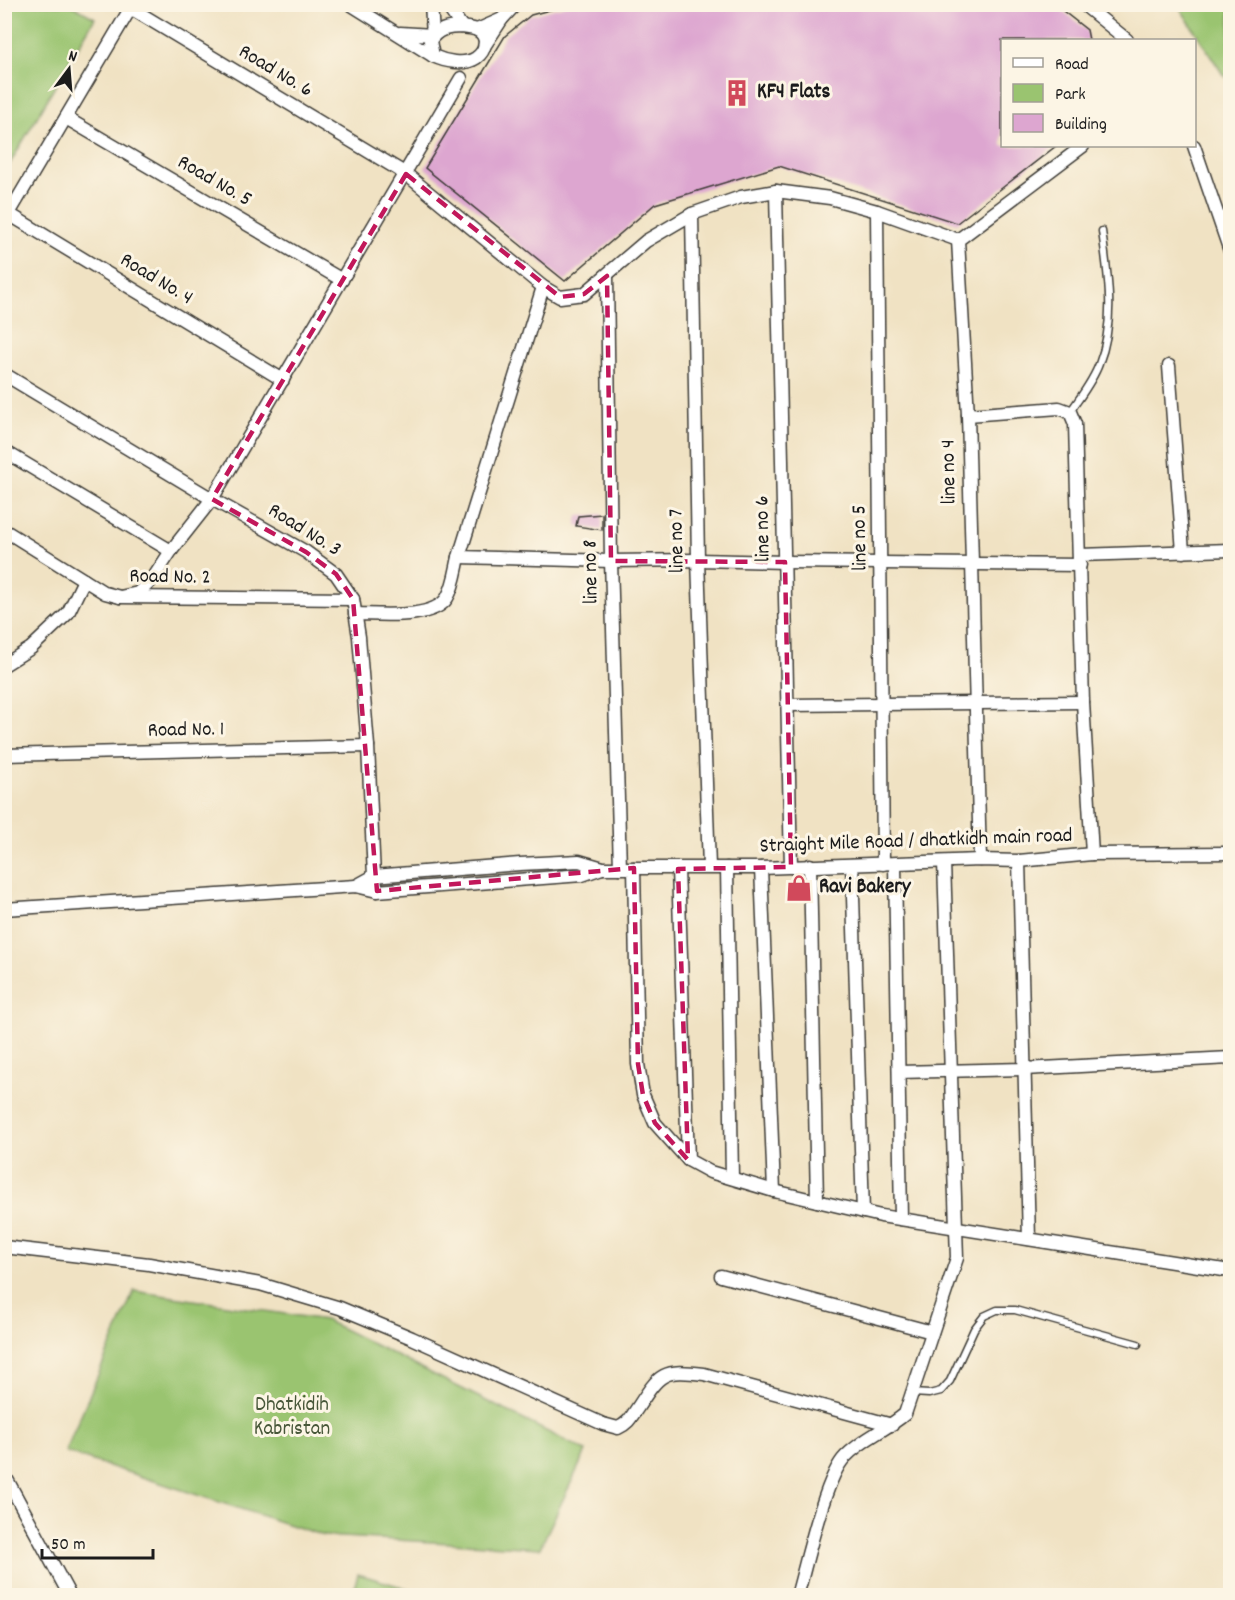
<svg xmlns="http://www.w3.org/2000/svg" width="1235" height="1600" viewBox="0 0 1235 1600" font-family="Dekko,sans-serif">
<rect width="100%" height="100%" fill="#fcf5e5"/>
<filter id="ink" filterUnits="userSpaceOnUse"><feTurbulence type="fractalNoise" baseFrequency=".0167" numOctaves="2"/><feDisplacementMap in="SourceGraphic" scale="12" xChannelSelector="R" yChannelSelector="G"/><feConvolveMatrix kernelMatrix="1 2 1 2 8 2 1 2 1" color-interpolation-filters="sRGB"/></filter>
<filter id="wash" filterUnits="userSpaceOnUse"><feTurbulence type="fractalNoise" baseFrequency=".008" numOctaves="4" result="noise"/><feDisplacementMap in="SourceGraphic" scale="24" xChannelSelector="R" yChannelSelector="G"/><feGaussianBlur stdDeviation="1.35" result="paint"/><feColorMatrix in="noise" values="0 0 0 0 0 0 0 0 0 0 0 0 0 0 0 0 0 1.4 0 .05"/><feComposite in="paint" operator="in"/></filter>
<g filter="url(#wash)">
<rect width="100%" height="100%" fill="#f0e2c3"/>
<g fill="#9ac470" stroke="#5b7046" stroke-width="1.5">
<polygon points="5,4 71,5 95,18 5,172"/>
<polygon points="1178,5 1230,5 1230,80 1222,73"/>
<polygon points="134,1291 325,1320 586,1451 540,1548 324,1536 65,1452"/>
<polygon points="358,1574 429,1595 352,1595"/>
</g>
<g id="blocks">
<g fill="#dda6d0">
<polygon points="572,4 1054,4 1087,30 1089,40 1002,40 1002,146 1056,146 957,223 779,166 655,204 565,281 425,168 505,36 531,15"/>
<polygon points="602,514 602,530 576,526 578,516"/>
</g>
</g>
</g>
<g filter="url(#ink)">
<use href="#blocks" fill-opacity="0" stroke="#3c3a35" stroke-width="1.5"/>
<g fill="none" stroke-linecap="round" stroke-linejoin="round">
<defs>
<g id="service">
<path d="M 1070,412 C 1080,397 1093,381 1099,364 C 1116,320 1108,277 1102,231"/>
<polyline points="912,1393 929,1394 941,1391 950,1381 974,1329 984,1316 997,1310 1015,1310 1138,1344"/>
</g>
<g id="minor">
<polyline points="124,4 406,174 543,287 560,297 584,294 646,241 692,214 741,197 776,191 830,198 877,211 958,240"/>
<polyline points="350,4 433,56"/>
<polyline points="446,4 462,27"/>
<polyline points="1083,4 1127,40"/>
<polyline points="502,19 516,4"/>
<path d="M 462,27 C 466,28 473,28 477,30 C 489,36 486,51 476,58 C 464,66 444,61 433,56 L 430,41 C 437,29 448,27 462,27 Z"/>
<polyline points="477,30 502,19 485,45"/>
<polyline points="400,33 433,35 431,4"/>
<polyline points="66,118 342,280"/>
<polyline points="1194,146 1230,251"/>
<polyline points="776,191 791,867"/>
<polyline points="877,211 883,864"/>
<polyline points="9,214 283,380"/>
<polyline points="692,214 698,560 709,867"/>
<polyline points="4,222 133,4"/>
<polyline points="607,276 611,561 620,868"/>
<polyline points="543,287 459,557 611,561 698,560 785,562 1080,565"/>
<polyline points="1169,366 1183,552"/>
<polyline points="4,374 212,499 306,552 336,574 353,599 359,637 368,746 374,876 377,891"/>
<polyline points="968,415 1059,408 1070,412 1075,424 1083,702 1092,854"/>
<polyline points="4,451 171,551"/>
<polyline points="4,530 105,593 120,597 353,599"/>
<polyline points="1080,555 1230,550"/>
<polyline points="120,597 138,593 152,580 171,551 212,499 461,78"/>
<path d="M 355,614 C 379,614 433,620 447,598 C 454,587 456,570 459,557"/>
<polyline points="4,665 31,648 68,613 84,580"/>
<polyline points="788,705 1083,702"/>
<polyline points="4,755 368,746"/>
<polyline points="980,860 968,415 958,240 1083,146"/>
<polyline points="1019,861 1029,1239"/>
<polyline points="895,864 901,1219"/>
<polyline points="810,865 817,1201"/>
<polyline points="852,865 863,1212"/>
<polyline points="634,868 638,1064 643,1095 655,1123 688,1160 710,1172 774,1191 881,1216 1230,1271"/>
<polyline points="727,868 732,1178"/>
<polyline points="761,868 774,1191"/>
<polyline points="678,869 688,1160"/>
<polyline points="356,886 374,876 520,864 579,861 603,868 761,868 980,860 1019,861 1092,854 1230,853"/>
<polyline points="4,909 356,886 377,891 582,875 602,868"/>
<polyline points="899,1072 1024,1069 1230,1058"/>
<path d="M 4,1247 L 149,1264 L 260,1284 L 340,1308 L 412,1338 L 603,1424 L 618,1428 C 629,1423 631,1417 638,1407 C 660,1373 663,1369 704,1374 L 892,1425"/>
<polyline points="721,1276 932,1332"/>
<polyline points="4,1474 70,1596"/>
<path d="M 797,1596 C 806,1565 825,1477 845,1457 C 863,1438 886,1430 905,1414 L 957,1258 L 944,862"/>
</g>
</defs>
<use href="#service" stroke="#3c3a35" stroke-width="9"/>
<use href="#minor" stroke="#3c3a35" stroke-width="15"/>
<use href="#service" stroke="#fff" stroke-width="6"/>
<use href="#minor" stroke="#fff" stroke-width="12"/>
</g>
</g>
<path fill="none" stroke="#c2185b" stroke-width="4.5" stroke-dasharray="12 8" stroke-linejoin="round" d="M 406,174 L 560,297 L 584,294 L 607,276 L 611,561 L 785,562 L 791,867 L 678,869 L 688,1160 L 655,1123 L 643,1095 L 638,1064 L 634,868 L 377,891 L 353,599 L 336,574 L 306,552 L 212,499 Z"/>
<defs>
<symbol id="building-bare" viewBox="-9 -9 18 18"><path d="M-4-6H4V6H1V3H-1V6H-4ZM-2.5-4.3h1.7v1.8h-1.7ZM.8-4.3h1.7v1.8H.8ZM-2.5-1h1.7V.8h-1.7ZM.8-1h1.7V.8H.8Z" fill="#d1495b" stroke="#fcf5e5" stroke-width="2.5" paint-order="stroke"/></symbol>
<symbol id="shop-bare" viewBox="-9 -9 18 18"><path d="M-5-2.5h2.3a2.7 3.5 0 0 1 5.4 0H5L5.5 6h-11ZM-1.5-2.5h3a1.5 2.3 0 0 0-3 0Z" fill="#d1495b" stroke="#fcf5e5" stroke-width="2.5" paint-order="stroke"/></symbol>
</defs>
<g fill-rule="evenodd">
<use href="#building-bare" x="718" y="74" width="38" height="38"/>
<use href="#shop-bare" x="780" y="869" width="38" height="38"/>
</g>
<g text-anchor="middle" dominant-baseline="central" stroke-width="6" stroke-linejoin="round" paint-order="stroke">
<g font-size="21" fill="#1c1c1c" stroke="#fcf5e5">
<text transform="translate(275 72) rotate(31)">Road No. 6</text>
<text transform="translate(214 182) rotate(30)">Road No. 5</text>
<text transform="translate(156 280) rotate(31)">Road No. 4</text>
<text transform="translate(950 472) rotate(-91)">line no 4</text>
<text transform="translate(764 529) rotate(-91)">line no 6</text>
<text transform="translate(304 531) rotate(32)">Road No. 3</text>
<text transform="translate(861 538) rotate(-91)">line no 5</text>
<text transform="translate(678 541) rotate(-91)">line no 7</text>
<text transform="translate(592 572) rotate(-91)">line no 8</text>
<text transform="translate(170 578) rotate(1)">Road No. 2</text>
<text transform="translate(186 731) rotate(-1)">Road No. 1</text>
<text transform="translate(916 842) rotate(-2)">Straight Mile Road / dhatkidh main road</text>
</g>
<g font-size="21" font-weight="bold" fill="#1c1c1c" stroke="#fcf5e5" text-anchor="start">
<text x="757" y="93">KF4 Flats</text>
<text x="819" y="888">Ravi Bakery</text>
</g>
<g font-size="21" fill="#485739" stroke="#fcf5e5">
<text x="292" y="1406">Dhatkidih<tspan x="292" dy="24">Kabristan</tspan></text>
</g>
</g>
<rect width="1235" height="1600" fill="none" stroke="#fcf5e5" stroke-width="24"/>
<rect x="1001" y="39" width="195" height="108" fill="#fcf5e5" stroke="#a29e95" stroke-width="1.5"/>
<rect x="1013" y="58" width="30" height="9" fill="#ffffff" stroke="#a29e95" stroke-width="1.5"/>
<text x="1055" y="69" font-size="18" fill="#1c1c1c">Road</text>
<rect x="1013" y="84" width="30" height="18" fill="#9ac470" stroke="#a29e95" stroke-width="1.5"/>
<text x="1055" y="99" font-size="18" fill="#1c1c1c">Park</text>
<rect x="1013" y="114" width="30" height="18" fill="#dda6d0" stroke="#a29e95" stroke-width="1.5"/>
<text x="1055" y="129" font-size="18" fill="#1c1c1c">Building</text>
<g transform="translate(69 69) rotate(16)" stroke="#fcf5e5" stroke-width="4.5" paint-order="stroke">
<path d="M0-4.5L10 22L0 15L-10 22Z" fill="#1c1c1c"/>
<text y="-9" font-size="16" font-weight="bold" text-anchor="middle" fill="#1c1c1c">N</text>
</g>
<path d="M42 1549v9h111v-9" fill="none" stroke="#1c1c1c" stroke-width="3"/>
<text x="51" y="1549" font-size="18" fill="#1c1c1c" stroke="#fcf5e5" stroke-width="4.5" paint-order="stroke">50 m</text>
</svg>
